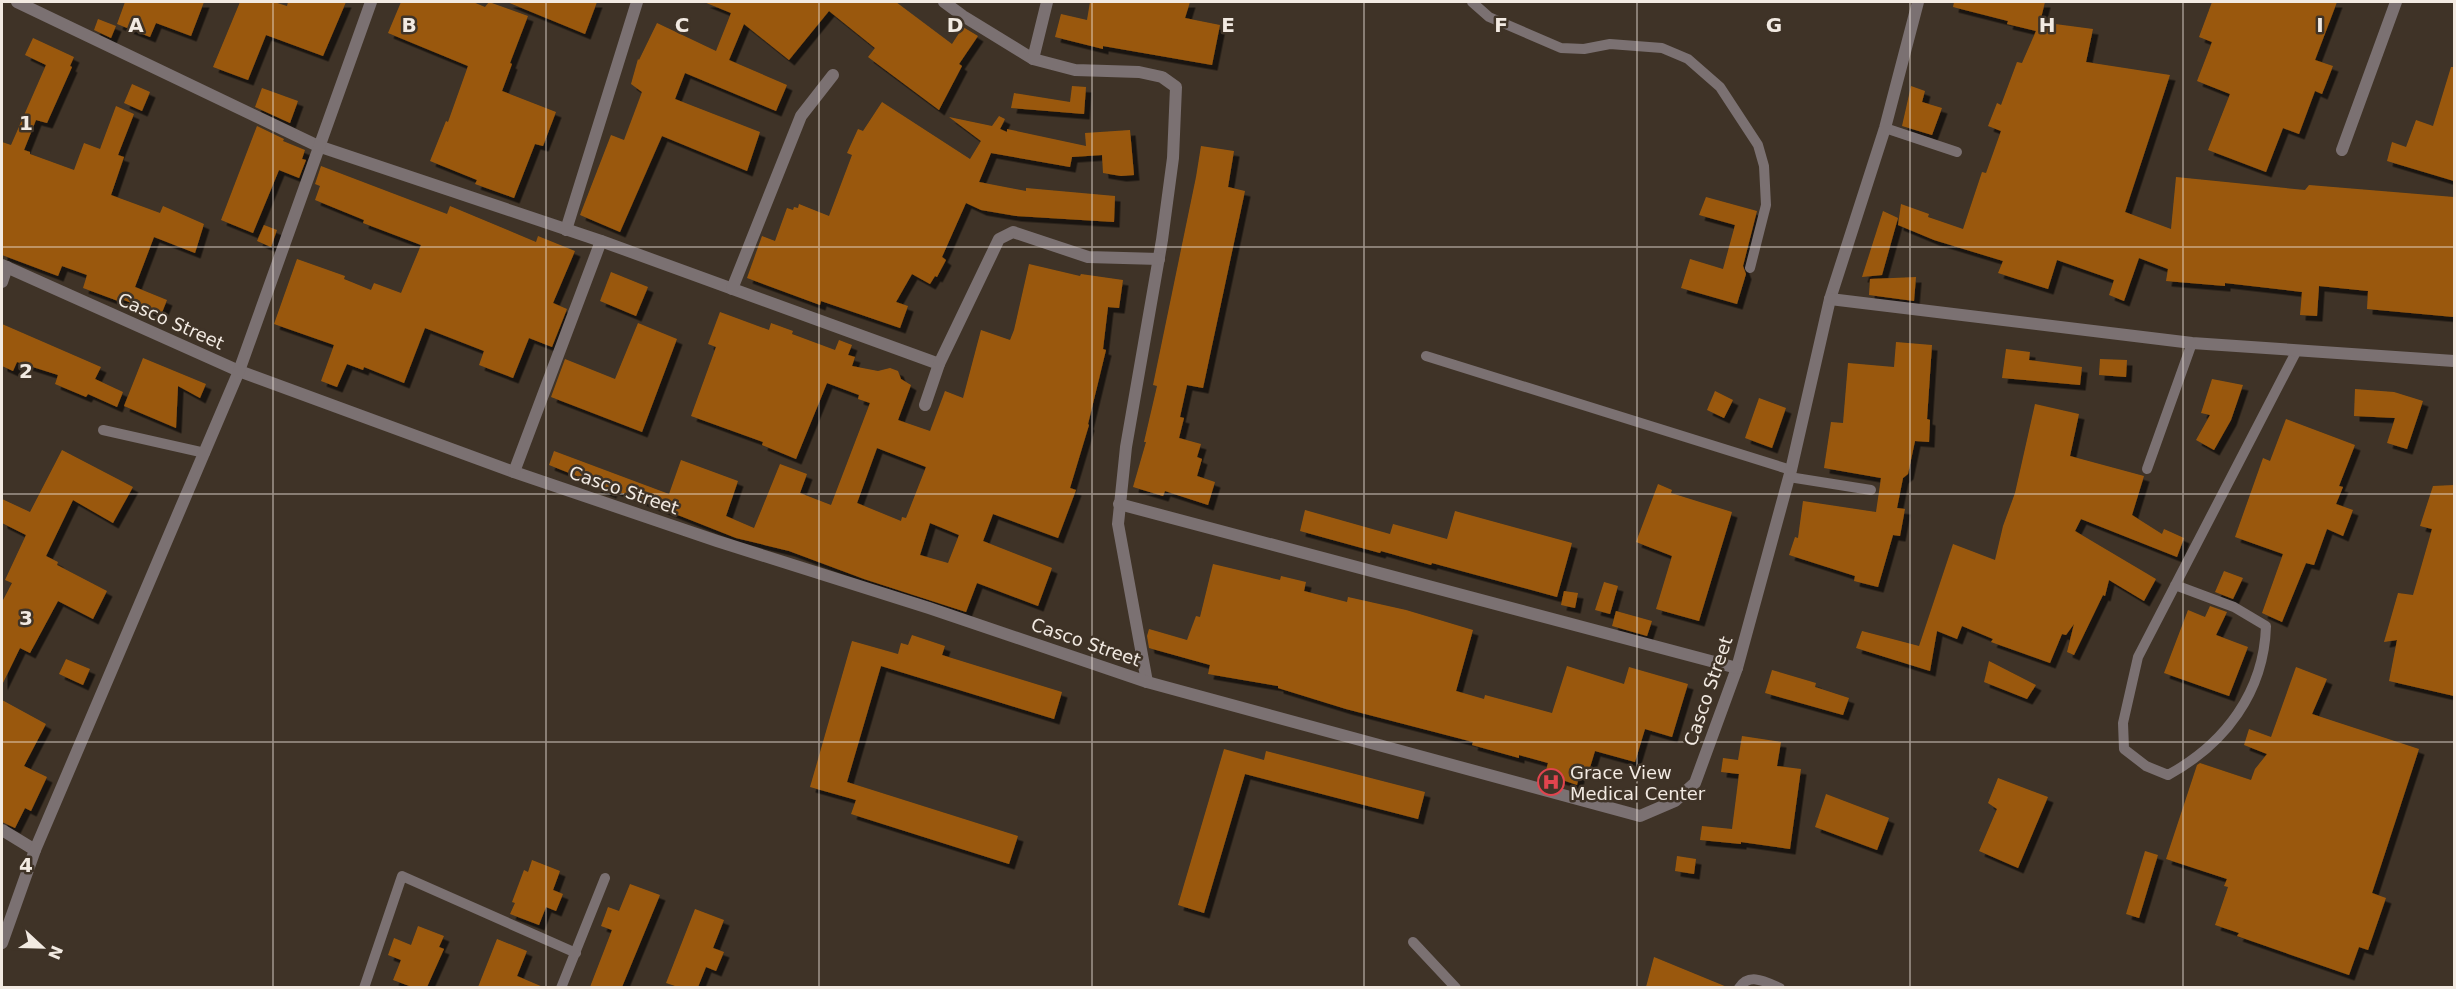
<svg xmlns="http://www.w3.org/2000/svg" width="2456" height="989" viewBox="0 0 2456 989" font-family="'DejaVu Sans',sans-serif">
<defs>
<filter id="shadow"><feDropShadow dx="5.5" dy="5.5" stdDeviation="0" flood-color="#0009"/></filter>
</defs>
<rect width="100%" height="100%" fill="#3f3327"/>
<g fill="#9a590d" fill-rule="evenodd" filter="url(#shadow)">
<polygon points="125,2 204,2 191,36 156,23 150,37 117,24"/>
<polygon points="240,2 274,2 287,6 288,2 346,2 323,56 266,35 248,80 213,67"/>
<polygon points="401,2 473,2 485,7 489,2 528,16 510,63 512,64 502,91 556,112 543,146 535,144 514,198 475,184 477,180 430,161 446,121 448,122 468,66 388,33"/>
<polygon points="507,2 597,2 585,34"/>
<polygon points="704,2 896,2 952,44 963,27 978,36 959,64 962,66 939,110 868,57 875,48 829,11 789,60 744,24 729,60 787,85 776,111 685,73 675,99 760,132 747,171 662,136 620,232 580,215 611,135 624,140 642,92 631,84 638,59 639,60 657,23 716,51 731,13"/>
<polygon points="1090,2 1190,2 1185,18 1220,25 1212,65 1103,46 1103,49 1055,37 1061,14 1087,20"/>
<polygon points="1954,2 2045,2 2040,22 2093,29 2086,62 2170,75 2125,212 2171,229 2176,177 2305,190 2309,185 2454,197 2454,317 2367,309 2368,291 2319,286 2317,316 2300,315 2302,292 2225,283 2225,286 2166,281 2168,269 2139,258 2124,301 2109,295 2114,280 2057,260 2048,289 1998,273 2003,261 1934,240 1898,225 1901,204 1929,214 1928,217 1963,229 1982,172 1986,173 2001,131 1988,126 1997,103 2001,105 2017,62 2022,63 2036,31 2007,24 2008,21 1953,7"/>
<polygon points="2212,2 2337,2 2315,60 2333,66 2322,94 2315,91 2299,134 2283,128 2266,172 2208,150 2230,94 2197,81 2212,42 2199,37"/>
<polygon points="98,19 116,26 111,38 94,30"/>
<polygon points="33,38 74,57 70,66 72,67 47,123 36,120 24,150 30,152 30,154 74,170 84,143 100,149 116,106 134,114 118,155 124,157 111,195 160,213 163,206 204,224 195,253 154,237 135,287 167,300 161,315 119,298 118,301 83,288 87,275 62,266 58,276 2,255 2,142 11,145 46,65 25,55"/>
<polygon points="2451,67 2454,67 2454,181 2387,161 2392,142 2406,147 2416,120 2433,126"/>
<polygon points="132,84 150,92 142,111 124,103"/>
<polygon points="1072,86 1086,87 1084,114 1011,108 1014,93 1070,102"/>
<polygon points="1911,86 1925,91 1922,102 1942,108 1932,135 1902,126"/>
<polygon points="262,88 298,101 290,123 255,107"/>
<polygon points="882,102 970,159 981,141 949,117 992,126 999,116 1005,119 1000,129 1007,132 1007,129 1086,146 1085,133 1130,130 1134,175 1121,176 1103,173 1102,155 1072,157 1070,167 991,153 979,182 1026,191 1026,188 1115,196 1114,222 1016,216 981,210 966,203 942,257 946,260 937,277 935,276 930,284 912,274 896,302 908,306 900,328 821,301 820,305 747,278 762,236 775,241 787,208 793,210 794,207 798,208 799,204 829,216 852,155 847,153 858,129 863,131"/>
<polygon points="257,126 284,139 283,141 305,150 302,159 306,160 299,178 279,170 253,233 221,220"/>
<polygon points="1201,146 1234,151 1228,187 1245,191 1203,388 1187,385 1180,417 1184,418 1179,438 1201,444 1197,457 1202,459 1197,476 1215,482 1208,505 1165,491 1163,496 1133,487 1146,442 1144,442 1157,386 1153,385 1196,177"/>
<polygon points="321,166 447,214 450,206 536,242 538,236 575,251 553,303 567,309 552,347 529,338 513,378 479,365 484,351 425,328 404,383 364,367 363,370 347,364 337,387 321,381 334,345 274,324 297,259 345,276 344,279 371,290 374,283 401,293 421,245 363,223 364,220 315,200 320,186 315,184"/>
<polygon points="1706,197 1757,211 1743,266 1746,274 1737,304 1681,288 1690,259 1723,269 1735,225 1699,215"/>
<polygon points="1883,211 1898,218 1882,275 1862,277"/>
<polygon points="264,225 277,230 271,247 257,241"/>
<path d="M 1029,264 L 1080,276 L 1081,274 L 1123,280 L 1119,308 L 1108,307 L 1103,349 L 1106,350 L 1088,424 L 1089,425 L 1070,488 L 1076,490 L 1058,538 L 993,514 L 983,541 L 1052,568 L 1038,606 L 977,583 L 966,612 L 864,579 L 789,551 L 736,538 L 612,489 L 611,493 L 595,487 L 597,484 L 549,465 L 554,451 L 669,494 L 681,460 L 738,481 L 726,516 L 754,528 L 780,464 L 807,474 L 800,493 L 831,505 L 870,403 L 858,399 L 859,395 L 827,383 L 796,459 L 762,445 L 763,442 L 691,416 L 716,347 L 708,344 L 720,312 L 769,330 L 771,323 L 793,331 L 792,334 L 835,350 L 839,340 L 852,345 L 848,355 L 855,357 L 852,366 L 878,371 L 890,368 L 898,371 L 901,379 L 911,385 L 898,420 L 930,431 L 945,391 L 963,398 L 981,330 L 1010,340 L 1014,330 ZM 877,448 L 926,467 L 906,518 L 902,517 L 901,521 L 857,503 ZM 930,523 L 959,535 L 948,563 L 920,555 Z"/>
<polygon points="611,272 648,287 636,316 600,301"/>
<polygon points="1916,277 1914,301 1869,295 1870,279"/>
<polygon points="638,323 677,339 642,432 551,397 565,359 615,379"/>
<polygon points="2,324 101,367 95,379 123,392 117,407 88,394 86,397 55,384 58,375 17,362 13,371 2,366"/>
<polygon points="1896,342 1932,345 1927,419 1930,420 1929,442 1915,441 1908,474 1903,478 1897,508 1905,509 1900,536 1893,535 1878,587 1854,581 1855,576 1789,555 1795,537 1798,538 1803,501 1876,512 1881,478 1824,468 1831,422 1843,423 1848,363 1894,367"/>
<polygon points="2006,349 2030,352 2029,360 2082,367 2080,385 2002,378"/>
<polygon points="143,358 206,384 200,398 178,386 176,428 124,406"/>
<polygon points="2100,359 2127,360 2126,377 2099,375"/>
<polygon points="2212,379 2243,385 2231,420 2214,450 2196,440 2210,415 2201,413"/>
<polygon points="2355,389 2394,392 2423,401 2407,449 2387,443 2395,418 2354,416"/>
<polygon points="1715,391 1733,400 1724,418 1707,410"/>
<polygon points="1759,398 1786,408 1772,448 1745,438"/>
<polygon points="2035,404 2079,414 2070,456 2144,476 2132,515 2162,534 2164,529 2184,538 2177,557 2081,519 2075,531 2156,579 2144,601 2109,580 2105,596 2103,595 2074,655 2067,652 2074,624 2066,635 2062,634 2050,663 1991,642 1993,639 1962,626 1957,639 1937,631 1930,671 1856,648 1862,631 1919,646 1953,544 1995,560 2003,526 2015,493"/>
<polygon points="2286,419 2355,445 2339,486 2343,487 2336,504 2353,510 2343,536 2327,529 2314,565 2306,563 2282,622 2262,613 2283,554 2235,537 2263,458 2270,461"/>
<polygon points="62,450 133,487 113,523 73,500 46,556 58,562 57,565 107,591 93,619 58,601 30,653 20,648 2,685 2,602 12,583 5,580 26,535 2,523 2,499 30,512"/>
<polygon points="1658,484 1672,490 1671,493 1732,512 1699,621 1656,609 1672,556 1636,542"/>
<polygon points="2454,485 2454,696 2389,681 2397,640 2384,642 2398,593 2413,595 2432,529 2420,526 2433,486"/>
<polygon points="1305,510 1390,534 1393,524 1447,539 1455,511 1572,543 1557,597 1432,563 1431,565 1381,551 1380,553 1300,531"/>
<polygon points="1213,564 1280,580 1281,576 1306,582 1304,591 1347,602 1348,597 1406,610 1473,630 1456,691 1484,699 1485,695 1552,713 1567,666 1624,684 1629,667 1688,684 1672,737 1645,729 1635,762 1595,751 1588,774 1580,772 1577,785 1545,774 1548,763 1519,755 1519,758 1472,745 1473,742 1346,709 1278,688 1278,686 1208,674 1210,665 1149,648 1147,636 1149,629 1187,640 1196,616 1200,617"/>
<polygon points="2224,571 2243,578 2233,599 2215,592"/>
<polygon points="1604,582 1618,586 1610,614 1595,610"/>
<polygon points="1564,591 1578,593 1575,608 1561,605"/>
<polygon points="2210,606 2227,612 2216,635 2248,647 2229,696 2164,673 2188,610 2205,617"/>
<polygon points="1616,611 1652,621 1647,636 1612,626"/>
<polygon points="912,635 945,646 942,655 1062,692 1054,719 881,666 847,782 1018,836 1009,864 851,814 856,800 810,787 852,641 898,654 901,643 908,645"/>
<polygon points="66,659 90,669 83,685 59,674"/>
<polygon points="1989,661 2036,685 2027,699 1984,682"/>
<polygon points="2296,667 2327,679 2312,714 2419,749 2372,893 2386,898 2368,950 2359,947 2349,975 2237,936 2239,933 2215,925 2228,887 2224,886 2227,879 2166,859 2197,765 2200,763 2251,780 2255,769 2267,754 2244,745 2249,729 2271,737"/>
<polygon points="1772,670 1816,683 1815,687 1849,698 1843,715 1765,693"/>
<polygon points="2,700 46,724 24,766 47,777 31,811 25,808 15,828 2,822"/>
<polygon points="1742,736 1781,742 1777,766 1801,769 1790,849 1741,842 1741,844 1700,840 1702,826 1732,829 1739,774 1721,772 1723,758 1738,760"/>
<polygon points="1224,749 1264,760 1266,751 1425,792 1418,819 1245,774 1204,913 1178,905"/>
<polygon points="1998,778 2048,797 2018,868 1979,851 1997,809 1988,803"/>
<polygon points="1826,794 1889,818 1877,850 1815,827"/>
<polygon points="2145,851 2158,855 2139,918 2126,914"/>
<polygon points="1677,856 1696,859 1694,874 1675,871"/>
<polygon points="532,860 560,871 553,890 563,894 556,911 546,907 539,925 510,914 515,903 512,902 524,870 528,872"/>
<polygon points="630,884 660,895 622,987 590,987 612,930 601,926 608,907 619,911"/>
<polygon points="695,909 724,920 713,948 724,952 716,971 706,967 698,987 678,987 666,983"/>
<polygon points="418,926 444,936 439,947 444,949 427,987 412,987 393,980 401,960 388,955 394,938 411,945"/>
<polygon points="497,939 527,951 517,976 543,987 478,987"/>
<polygon points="1654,957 1727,987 1646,987"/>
</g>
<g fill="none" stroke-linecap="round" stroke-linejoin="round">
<g stroke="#7b7172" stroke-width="10">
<polyline points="1472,2 1489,17 1561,48 1584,49 1610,44 1662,48 1688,59 1720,87 1758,145 1764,166 1766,205 1750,268"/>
<polyline points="1885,128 1957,152"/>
<polyline points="1426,356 1791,470"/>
<polyline points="103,430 205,453"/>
<polyline points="2147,469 2192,343"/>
<polyline points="1789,477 1871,490"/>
<path d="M 2175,585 L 2234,607 L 2266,626 C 2264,692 2225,744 2168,775 L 2146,766 L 2124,749 L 2123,723 L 2138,657 L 2296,352"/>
<polyline points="1413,942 1456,988"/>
<polyline points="364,988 402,876 576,953"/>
<polyline points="561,988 605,878"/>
<path d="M 1739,988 C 1749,972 1766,982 1780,988"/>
</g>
<g stroke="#7b7172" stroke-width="12">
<polyline points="17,2 318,146 601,241 939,364"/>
<polyline points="944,2 963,16 1033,59 1075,70 1139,72 1162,77 1176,87 1173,158 1162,240 1126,447 1118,524 1147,682"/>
<polyline points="1033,59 1047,2"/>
<polyline points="2342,150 2396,2"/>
<polyline points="566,230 637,2"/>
<polyline points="2,265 239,371 514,472 717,541 929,608 1147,682 1640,816 1675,801 1695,783 1737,668 1791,470 1830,299 1885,128 1918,2"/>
<polyline points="2,282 7,267"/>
<polyline points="732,289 801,116 833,75"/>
<polyline points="1830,299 2192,343 2454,361"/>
<polyline points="925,405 939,364 999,239 1013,232 1088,257 1159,259"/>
<polyline points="514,472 601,241"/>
<polyline points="1119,504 1737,668"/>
<polyline points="2,830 35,850"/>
<polyline points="2,943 35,850 239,371 371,2"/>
</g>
</g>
<path fill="none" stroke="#f2eae2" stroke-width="1.5" stroke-opacity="0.55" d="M 273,2 L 273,988M 546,2 L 546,988M 819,2 L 819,988M 1092,2 L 1092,988M 1364,2 L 1364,988M 1637,2 L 1637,988M 1910,2 L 1910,988M 2183,2 L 2183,988M 2,247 L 2454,247M 2,494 L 2454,494M 2,742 L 2454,742"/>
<defs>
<symbol id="hospital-ring" viewBox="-11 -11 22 22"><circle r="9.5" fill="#3f3327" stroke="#e0444e" stroke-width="1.5"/><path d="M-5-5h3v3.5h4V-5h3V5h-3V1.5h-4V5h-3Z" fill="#e0444e"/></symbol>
</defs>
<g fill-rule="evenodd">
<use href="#hospital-ring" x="1536" y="767" width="30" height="30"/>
</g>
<g text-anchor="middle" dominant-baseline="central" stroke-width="5" stroke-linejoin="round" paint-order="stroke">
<g font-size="18" fill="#f2eae2" stroke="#3f3327">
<text transform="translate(171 321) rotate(24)">Casco Street</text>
<text transform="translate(624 490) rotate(19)">Casco Street</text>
<text transform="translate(1086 642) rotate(19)">Casco Street</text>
<text transform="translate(1708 691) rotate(-71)">Casco Street</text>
</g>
<g font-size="18" fill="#f2eae2" stroke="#3f3327" text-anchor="start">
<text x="1570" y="772">Grace View<tspan x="1570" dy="21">Medical Center</tspan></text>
</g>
</g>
<g font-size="20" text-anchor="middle" font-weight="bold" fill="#f2eae2" stroke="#3f3327" stroke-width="5" stroke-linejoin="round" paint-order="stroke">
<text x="136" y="32">A</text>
<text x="409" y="32">B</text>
<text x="682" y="32">C</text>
<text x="955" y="32">D</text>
<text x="1228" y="32">E</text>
<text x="1501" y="32">F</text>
<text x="1774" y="32">G</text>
<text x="2047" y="32">H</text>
<text x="2320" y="32">I</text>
<text x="26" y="130">1</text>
<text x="26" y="378">2</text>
<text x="26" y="625">3</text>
<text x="26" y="872">4</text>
</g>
<rect width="2456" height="989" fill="none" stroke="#f2eae2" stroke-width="6"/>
<g transform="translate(42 947) rotate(112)" stroke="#3f3327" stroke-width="4.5" paint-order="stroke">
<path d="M0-4.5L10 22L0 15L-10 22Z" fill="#f2eae2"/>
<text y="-9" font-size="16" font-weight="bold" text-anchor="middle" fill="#f2eae2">N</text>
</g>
</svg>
